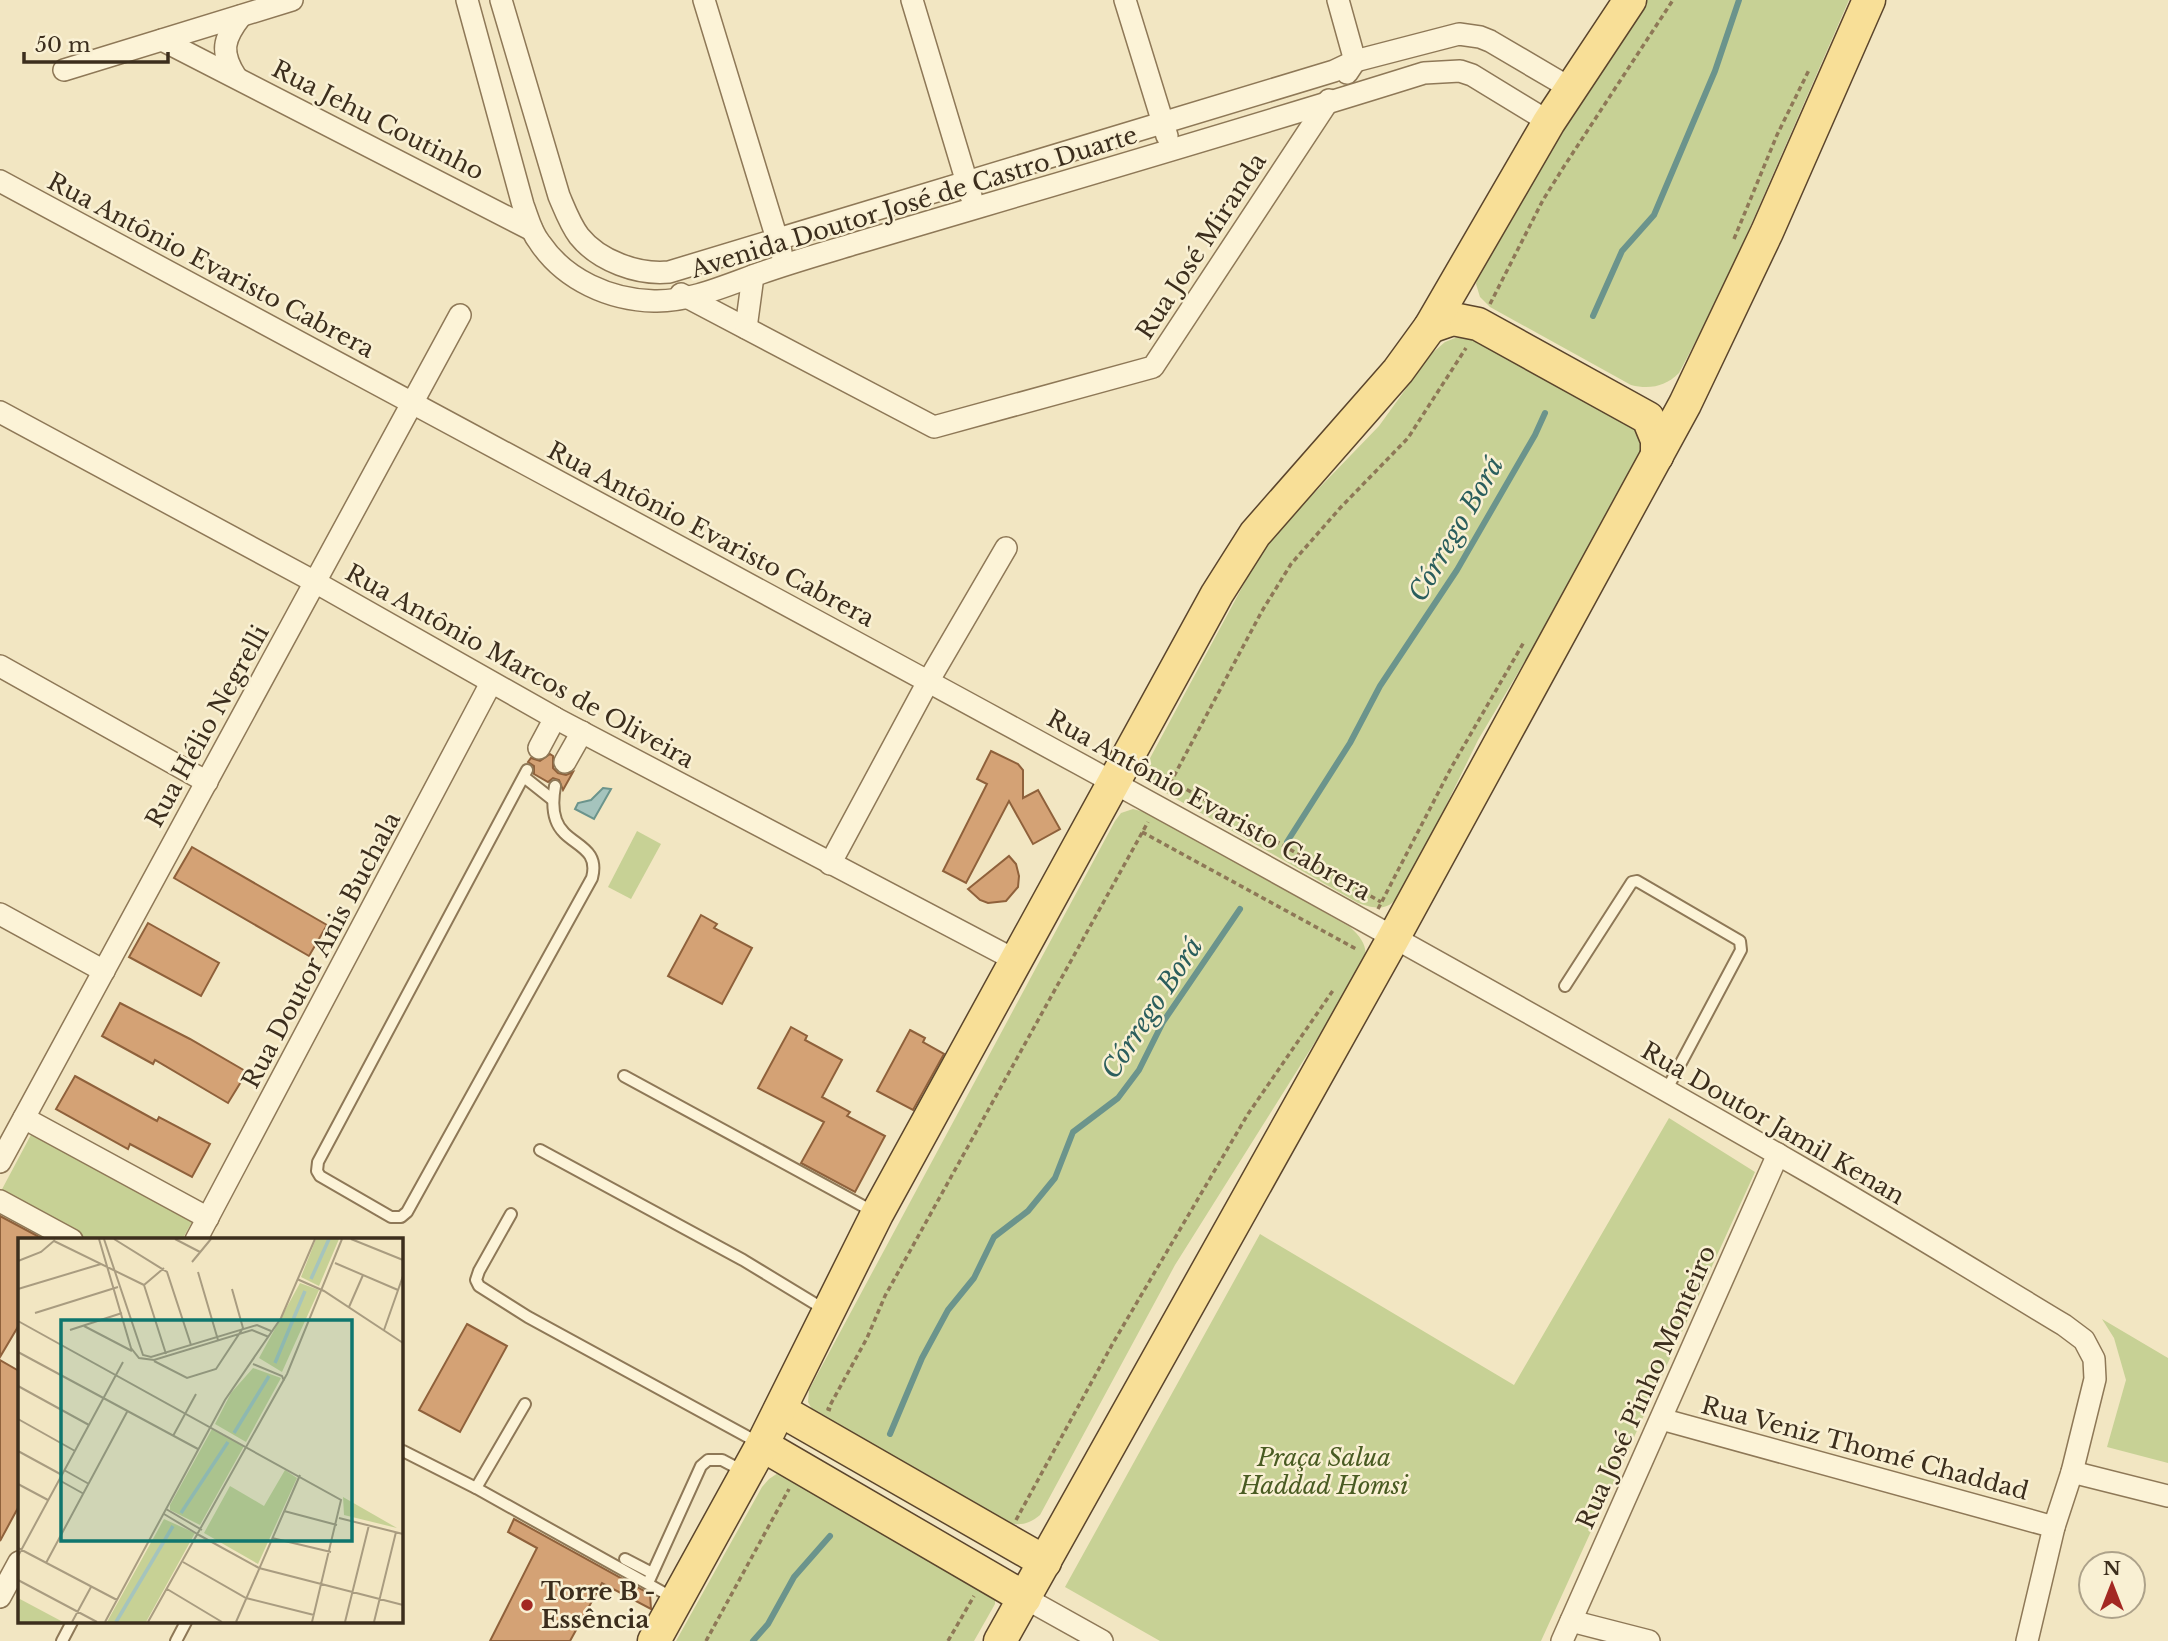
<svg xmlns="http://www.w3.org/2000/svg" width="2168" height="1641" viewBox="0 0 2168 1641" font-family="'Libre Baskerville',serif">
<rect width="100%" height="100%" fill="#f2e6c2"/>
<g fill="#c7d195">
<path d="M 1642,0 L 1849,0 L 1723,289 L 1679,373 C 1666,386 1650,390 1631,385 L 1490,307 L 1480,297 L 1476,284 L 1480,267 L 1556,138 Z"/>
<path d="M 1470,337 L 1629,423 C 1648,440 1644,448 1638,471 L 1478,740 L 1407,885 C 1391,909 1384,912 1358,903 L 1166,793 C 1153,783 1148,776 1149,760 L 1266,543 L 1379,426 L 1431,354 L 1445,342 L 1455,338 Z"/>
<path d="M 1133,809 L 1152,814 L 1350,927 C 1362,938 1369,948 1364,964 L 1175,1265 L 1040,1515 C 1027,1526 1017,1526 1002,1521 L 814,1413 L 808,1402 L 809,1390 L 1115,821 L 1121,813 Z"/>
<polygon points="637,831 661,844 631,899 608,887"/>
<polygon points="1669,1118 1755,1172 1541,1641 1160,1641 1065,1587 1260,1234 1514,1385"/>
<polygon points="33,1131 194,1218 182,1240 88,1240 0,1193"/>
<polygon points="2102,1319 2168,1358 2168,1463 2107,1447 2126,1380 2114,1338"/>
<polygon points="781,1471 995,1596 995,1604 974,1641 676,1641 762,1487 769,1479"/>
</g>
<polygon fill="#a5c4bd" stroke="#6b948c" stroke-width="2" points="603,788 611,789 594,819 575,809 578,803 591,800"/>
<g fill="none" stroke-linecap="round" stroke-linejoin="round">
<g stroke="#6b948c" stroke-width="6">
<polyline points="1593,316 1622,251 1654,215 1715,71 1739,0"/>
<polyline points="1287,842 1350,743 1380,686 1457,570 1535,435 1545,413"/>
<polyline points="890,1434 922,1358 948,1310 974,1278 994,1237 1028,1211 1055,1178 1073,1132 1118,1098 1139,1070 1163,1022 1240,909"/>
<polyline points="753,1641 768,1624 794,1577 830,1536"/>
</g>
</g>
<g fill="#d4a275" stroke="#8f613b" stroke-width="2">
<polygon points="991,751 1018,764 1023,770 1023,798 1038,790 1060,829 1033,844 1009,801 966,883 943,871 987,784 977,779"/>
<polygon points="550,754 553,756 553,768 558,773 566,775 573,772 563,790 559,780 553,778 548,782 534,774 534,766 528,762 531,758 540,761"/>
<polygon points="192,847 327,925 309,956 174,878"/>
<polygon points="1009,856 1016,864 1019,876 1018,887 1006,901 988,903 980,900 968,889"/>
<polygon points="701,915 717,924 714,928 752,948 722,1004 668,976"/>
<polygon points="148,923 219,963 201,996 129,957"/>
<polygon points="120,1003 190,1039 247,1072 228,1103 155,1060 153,1064 102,1036"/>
<polygon points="791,1027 807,1036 805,1040 842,1060 822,1097 850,1112 847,1116 885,1136 855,1192 801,1163 824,1122 758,1088"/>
<polygon points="910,1030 925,1038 923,1042 944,1054 913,1110 877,1091"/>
<polygon points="75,1076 157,1121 159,1117 210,1144 192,1177 130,1144 128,1149 56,1109"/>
<polygon points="0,1216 45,1240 19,1240 19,1325 0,1357"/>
<polygon points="467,1324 507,1346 460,1432 419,1410"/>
<polygon points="0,1360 19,1371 19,1506 0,1541"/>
<polygon points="514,1519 650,1594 651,1609 602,1583 570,1641 490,1641 537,1548 508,1532"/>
</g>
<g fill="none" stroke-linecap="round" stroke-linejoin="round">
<defs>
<g id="lane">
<path d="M 527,770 L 318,1162 L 317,1171 L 320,1176 L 391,1217 L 401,1217 L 407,1212 L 592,878 C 601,844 565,846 556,820 C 552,809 553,797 555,786"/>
<polyline points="524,777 553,800"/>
<polyline points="1565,986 1632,882 1637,881 1740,941 1741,950 1666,1091"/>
<polyline points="624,1076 874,1212"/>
<polyline points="540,1150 743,1260 827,1311"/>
<polyline points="511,1214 479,1271 476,1280 479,1286 528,1317 759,1443"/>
<polyline points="403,1451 476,1488 675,1599"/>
<polyline points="476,1488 525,1404"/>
<polyline points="625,1559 652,1573"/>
<polyline points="648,1583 701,1466 708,1460 722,1460 743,1471"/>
<polyline points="62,1641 72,1622"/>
<polyline points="176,1641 186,1622"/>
</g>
<g id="street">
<path d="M 467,0 L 523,205 C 528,218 531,232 540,243 C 565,280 610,300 654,301 C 690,302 727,285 761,273 C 792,262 824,253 857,243 C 1046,187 1236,132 1424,73 L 1460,71 L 1472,75 L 1549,122"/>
<path d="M 501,0 L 559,196 C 565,210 570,224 579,236 C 599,261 638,275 669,272 L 1334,71 L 1355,61 L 1459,34 L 1480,37 L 1490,41 L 1570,88"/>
<polyline points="704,0 781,252"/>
<polyline points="912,0 971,196"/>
<polyline points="1125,0 1167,136"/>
<polyline points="1338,0 1355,61 1347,73"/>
<polyline points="162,40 532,230"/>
<polyline points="64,70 292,0"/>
<path d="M 236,77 C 220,52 223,39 241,16"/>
<path d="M 0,181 C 602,506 1207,826 1800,1167 C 1889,1218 1976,1272 2064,1325 L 2084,1340 L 2094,1359 L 2095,1379 L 2072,1472 L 2054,1527 L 2027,1641"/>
<polyline points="681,294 934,427 1153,367 1329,100"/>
<polyline points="746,328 753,276"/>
<polyline points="0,412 315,582 555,718 1017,961"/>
<polyline points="0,666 207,782"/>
<polyline points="539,748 555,718"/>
<polyline points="565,762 582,732"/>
<polyline points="830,864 929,680 1006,548"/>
<polyline points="0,914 104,971"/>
<polyline points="24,1118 208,1218"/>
<polyline points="0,1162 460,315"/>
<polyline points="0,1201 72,1240"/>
<polyline points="196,1240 491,683"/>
<polyline points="1661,1419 2054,1527"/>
<polyline points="2072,1472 2168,1496"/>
<polyline points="0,1597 19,1562"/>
<polyline points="1025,1598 1102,1641"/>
<polyline points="1571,1621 1649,1641"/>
<polyline points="1562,1641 1778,1154"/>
</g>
<g id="primary">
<polyline points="1430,327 1453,319 1478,324 1648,418 1657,440 1657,456"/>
<polyline points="780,1410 1045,1562"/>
<polyline points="762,1445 1025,1598"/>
<polyline points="654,1641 762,1445 877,1214 1217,594 1255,534 1398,371 1430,327 1549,122 1630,0"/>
<polyline points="1000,1641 1394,937 1685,404 1767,232 1869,0"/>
</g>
</defs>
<use href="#lane" stroke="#8e7857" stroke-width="14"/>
<use href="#street" stroke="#8e7857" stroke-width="24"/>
<use href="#primary" stroke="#5b452c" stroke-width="35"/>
<g stroke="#8e7857" stroke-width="3.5" stroke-dasharray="5 3.5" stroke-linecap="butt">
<polyline points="1734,239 1777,135 1809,70"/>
<polyline points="1490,304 1543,200 1563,168 1673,0"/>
<polyline points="1172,781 1381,902"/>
<polyline points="1166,791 1262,611 1291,564 1341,507 1408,438 1466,348"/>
<polyline points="1142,832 1358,950"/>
<polyline points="1378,909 1451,768 1524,642"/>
<polyline points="831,1410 828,1409 867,1338 885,1296 1148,822"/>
<polyline points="1016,1520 1113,1343 1248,1114 1334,989"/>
<polyline points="706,1641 789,1489"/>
<polyline points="948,1641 974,1596"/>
</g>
<use href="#lane" stroke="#fcf3d7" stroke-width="10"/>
<use href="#street" stroke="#fcf3d7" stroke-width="21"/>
<use href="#primary" stroke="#f8df97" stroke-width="32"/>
</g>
<circle fill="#a32822" stroke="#f9f0d3" stroke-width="2.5" cx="527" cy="1605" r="7"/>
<g text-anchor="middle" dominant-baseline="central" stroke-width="5" stroke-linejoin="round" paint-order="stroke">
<g font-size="24" fill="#3c2e1d" stroke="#f9f0d3">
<text transform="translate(378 120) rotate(27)">Rua Jehu Coutinho</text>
<text transform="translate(914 202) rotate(-17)">Avenida Doutor José de Castro Duarte</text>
<text transform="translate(1201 246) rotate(-57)">Rua José Miranda</text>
<text transform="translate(211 265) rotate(28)">Rua Antônio Evaristo Cabrera</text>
<text transform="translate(711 534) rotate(28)">Rua Antônio Evaristo Cabrera</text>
<text transform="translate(520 666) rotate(29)">Rua Antônio Marcos de Oliveira</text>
<text transform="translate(207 726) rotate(-61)">Rua Hélio Negrelli</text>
<text transform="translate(1209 805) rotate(29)">Rua Antônio Evaristo Cabrera</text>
<text transform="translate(321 950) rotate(-62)">Rua Doutor Anis Buchala</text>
<text transform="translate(1773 1123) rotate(30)">Rua Doutor Jamil Kenan</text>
<text transform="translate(1646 1387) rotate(-66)">Rua José Pinho Monteiro</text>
<text transform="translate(1865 1448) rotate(15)">Rua Veniz Thomé Chaddad</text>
</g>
<g font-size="24" font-style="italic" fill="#495b22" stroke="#f9f0d3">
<text x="1324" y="1457">Praça Salua<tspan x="1324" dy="28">Haddad Homsi</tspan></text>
</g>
<g font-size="24" font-weight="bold" fill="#3c2e1d" stroke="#f9f0d3" text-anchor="start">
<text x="541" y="1591">Torre B -<tspan x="541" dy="28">Essência</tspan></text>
</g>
<g font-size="26" font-style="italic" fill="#2b5e5d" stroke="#f9f0d3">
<text transform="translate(1456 529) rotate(-60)">Córrego Borá</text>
<text transform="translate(1152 1008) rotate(-57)">Córrego Borá</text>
</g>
</g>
<g transform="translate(18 1238)">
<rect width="385" height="385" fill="#f2e6c2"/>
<path d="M 298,1 L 321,1 L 301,48 L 283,39 ZM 282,45 L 301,52 L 264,134 L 241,120 ZM 235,130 L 263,140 L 228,204 L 197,186 L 213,155 ZM 194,191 L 226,208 L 182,287 L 152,272 L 152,267 ZM 267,232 L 279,240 L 240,326 L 186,295 L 212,248 L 246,268 ZM 325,259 L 379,290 L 326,277 ZM 146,281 L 177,295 L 128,384 L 89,384 ZM 0,360 L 45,384 L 0,384 Z" fill="#c7d195"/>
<path fill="none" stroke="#a5c4bd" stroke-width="3.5" d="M 293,41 L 311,1M 257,125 L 287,53M 216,195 L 251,138M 163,275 L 210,204M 98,384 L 155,288"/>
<path fill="none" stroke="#a99c80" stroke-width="2" d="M 81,1 L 113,110 L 121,120 L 136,122 L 234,92 L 251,99M 86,1 L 125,117 L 133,119 L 239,87 L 253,93M 96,1 L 149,34 L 173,107M 157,1 L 182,14M 333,1 L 385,22M 36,3 L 126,47M 0,23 L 23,14 L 37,2M 174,24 L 193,1M 317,25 L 380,52M 180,34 L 200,102M 279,41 L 306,53 L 385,105M 126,47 L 148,116M 126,47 L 146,30M 0,51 L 83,26M 331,69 L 345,37M 17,75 L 100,49M 0,83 L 323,262 L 294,384M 66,88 L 114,113M 52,92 L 104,75M 366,92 L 385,38M 0,114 L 180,211M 136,123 L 169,140 L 198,131 L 225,90 L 214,51M 235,126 L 264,138 L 266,143M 0,148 L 71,187M 0,181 L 57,213M 155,198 L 178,156M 0,213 L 44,237M 46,232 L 71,246M 41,242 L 66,256M 0,246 L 30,262M 148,271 L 184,292M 266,273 L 319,287M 146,276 L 181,297M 321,280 L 385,296M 181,297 L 241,330 L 385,367M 254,300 L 313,314M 0,310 L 99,362M 0,318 L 105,124M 165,324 L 228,360 L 296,377M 28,325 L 109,174M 0,342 L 79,384M 149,351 L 204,384M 54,384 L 73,349M 87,384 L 207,162 L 263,80 L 297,1M 130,384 L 269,136 L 324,1M 218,384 L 282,237M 327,384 L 351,287M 356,384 L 378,294"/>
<path fill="#0f766e" fill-opacity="0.15" stroke="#0f766e" stroke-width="3.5" d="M 43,82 L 334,82 L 334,303 L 43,303 Z"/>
<rect width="385" height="385" fill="none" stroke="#3c2e1d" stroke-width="3.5"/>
</g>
<g transform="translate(2112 1585)"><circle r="33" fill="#f9f0d3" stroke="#ada28a" stroke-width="2"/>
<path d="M0-5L12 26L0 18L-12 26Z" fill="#a32822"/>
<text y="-10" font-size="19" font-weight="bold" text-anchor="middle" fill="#3c2e1d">N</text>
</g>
<path d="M24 52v10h144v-10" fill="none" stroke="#3c2e1d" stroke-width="3.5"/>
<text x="35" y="52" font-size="21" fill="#3c2e1d" stroke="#f9f0d3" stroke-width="5" paint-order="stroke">50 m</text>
</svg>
